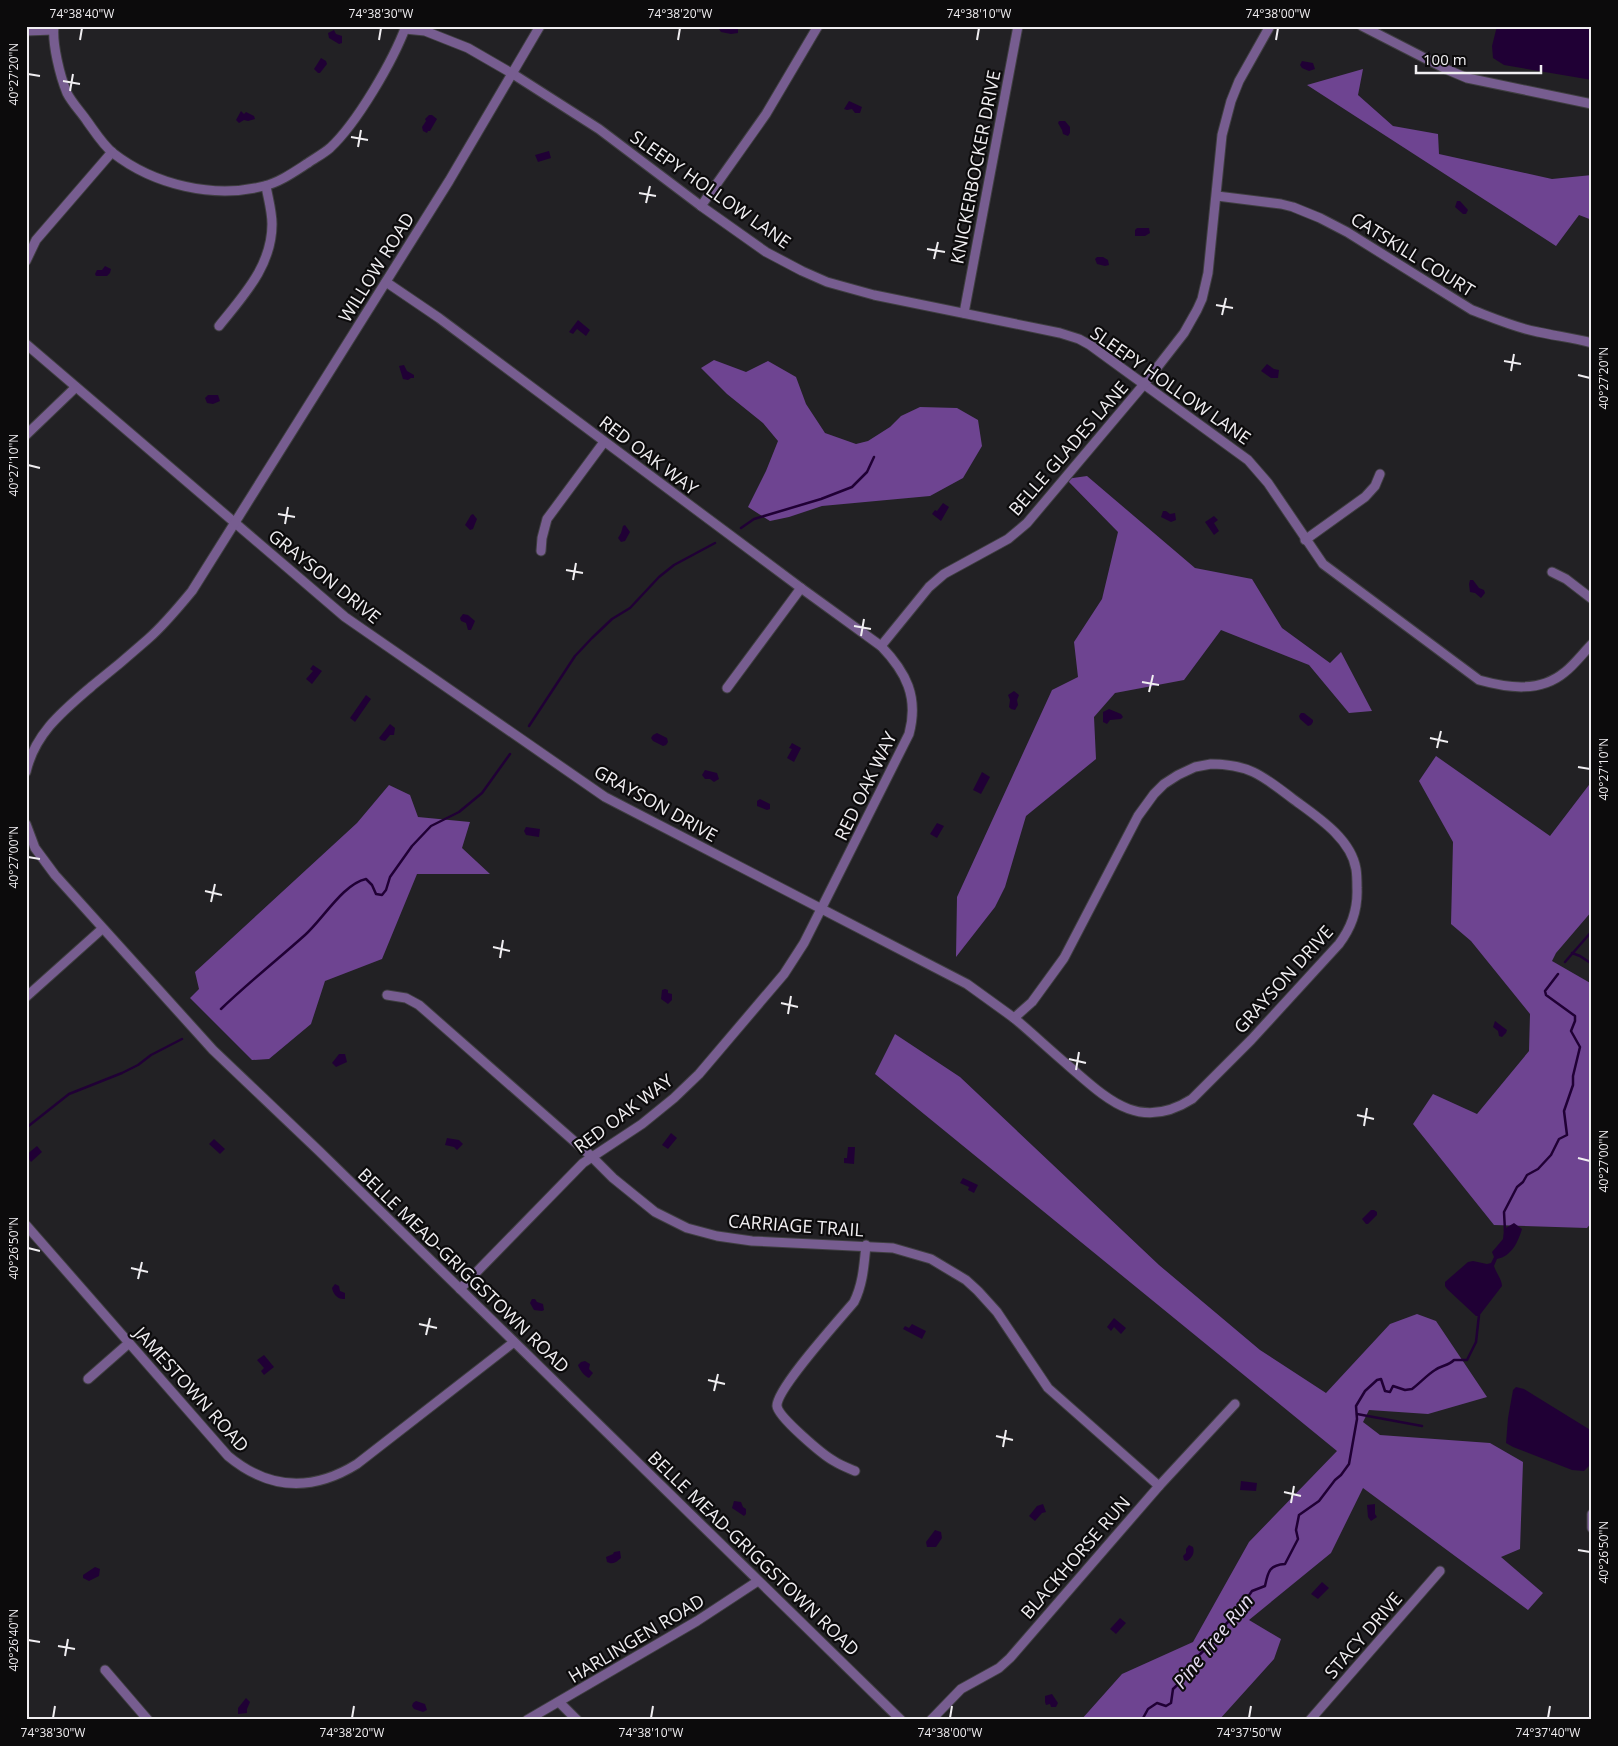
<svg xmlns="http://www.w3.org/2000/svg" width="1618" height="1746" viewBox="0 0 1618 1746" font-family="'Open Sans',sans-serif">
<rect width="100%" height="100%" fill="#222124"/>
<g fill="#6e4491">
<polygon points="1363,69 1358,95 1393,126 1438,134 1439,154 1552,179 1592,175 1592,220 1579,215 1556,246 1307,85"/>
<polygon points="714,360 746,372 768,361 796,377 806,404 825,433 856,444 868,441 890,427 901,416 920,407 957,408 978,420 982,446 963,478 930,496 822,506 789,517 770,521 748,507 766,471 778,441 763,423 727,394 701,368"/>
<polygon points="1087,476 1195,568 1252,579 1282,628 1330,663 1341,652 1372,711 1349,713 1309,665 1221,630 1184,680 1115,693 1094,717 1096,759 1026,816 1005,887 995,907 956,957 957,897 1052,690 1078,677 1074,642 1102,599 1118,532 1066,479"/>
<polygon points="1436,756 1550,836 1592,781 1592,911 1556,953 1552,961 1592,984 1592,1222 1587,1228 1494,1225 1413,1124 1433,1094 1477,1114 1529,1051 1530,1014 1471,941 1451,924 1453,842 1419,781"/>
<polygon points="389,785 410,795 418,817 470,822 462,848 490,874 417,874 382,959 325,981 311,1024 269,1059 252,1060 190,998 199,989 195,972 357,823"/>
<polygon points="895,1034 960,1077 1159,1265 1260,1350 1326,1393 1390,1324 1417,1314 1436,1321 1487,1397 1428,1414 1369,1410 1363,1422 1380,1435 1490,1443 1523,1462 1520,1549 1501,1557 1543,1593 1528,1610 1363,1488 1331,1553 1249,1620 1281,1639 1274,1659 1219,1720 1081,1720 1122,1674 1193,1642 1249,1542 1337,1451 875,1074"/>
</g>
<g fill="#200035">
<polygon points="720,26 738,26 738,33 731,34 721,32 719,29"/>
<polygon points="1497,26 1592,26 1592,80 1504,65 1493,58 1492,46"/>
<polygon points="334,30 336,34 342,36 342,43 339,44 329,38 328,33"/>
<polygon points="321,58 326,61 327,64 320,73 318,73 314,69"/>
<polygon points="1302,61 1313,63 1315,69 1309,71 1302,68 1300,65"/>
<polygon points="849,101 862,107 860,113 855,113 852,109 847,110 844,109"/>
<polygon points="241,111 244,114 246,112 254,116 255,119 248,121 244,120 239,123 236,120"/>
<polygon points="429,115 432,115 437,119 430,131 428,131 427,133 423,131 422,127 426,121 425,119"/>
<polygon points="1059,121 1065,121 1070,127 1070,133 1068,136 1063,134 1062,130 1058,123"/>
<polygon points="549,151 551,158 538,162 535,155"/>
<polygon points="1457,201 1460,201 1468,210 1466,214 1463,214 1455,207"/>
<polygon points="1137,228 1149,228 1150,233 1145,236 1135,236 1135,230"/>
<polygon points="1097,257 1103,257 1108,260 1109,265 1105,266 1097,264 1095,259"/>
<polygon points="105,266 111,269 110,273 107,276 96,276 95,274 97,270 102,270"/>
<polygon points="578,320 590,330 586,336 577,329 573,334 569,332"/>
<polygon points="1267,364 1274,369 1279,370 1278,378 1271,378 1261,371"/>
<polygon points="404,365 407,371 414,375 414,378 411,378 408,380 403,379 399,366"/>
<polygon points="208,395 218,395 220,401 213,404 207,403 205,398"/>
<polygon points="943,503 949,507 941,521 932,514 935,510 937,511"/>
<polygon points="1163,511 1166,511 1170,514 1175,513 1176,520 1171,522 1161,517"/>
<polygon points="473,514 477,519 473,529 470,530 465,525 471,515"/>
<polygon points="1214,516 1218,520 1214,523 1219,531 1214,535 1205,522"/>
<polygon points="625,525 630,532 625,541 621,542 618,538 621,533 623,526"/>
<polygon points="1470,580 1473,580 1479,588 1484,590 1485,593 1481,598 1475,593 1470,592 1469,584"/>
<polygon points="463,614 468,615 475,621 471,630 468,630 466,623 461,621 460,618"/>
<polygon points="313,665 322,671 312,684 306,679 313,671 310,669"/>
<polygon points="1014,691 1019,695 1017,700 1018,705 1015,710 1011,709 1009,707 1010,700 1008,695"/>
<polygon points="366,695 371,699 355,722 350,718"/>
<polygon points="1109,709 1121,714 1123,717 1121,719 1110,720 1107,724 1103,722 1103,712"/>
<polygon points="1301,713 1304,713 1313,720 1313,722 1311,725 1308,726 1300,719 1299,716"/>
<polygon points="390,724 395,728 394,735 390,735 385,741 381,740 379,738"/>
<polygon points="657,733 667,738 668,742 666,745 663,746 653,741 651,738 653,735"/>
<polygon points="792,743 801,748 794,762 787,758 792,749 789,748"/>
<polygon points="705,770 717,773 719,779 714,782 710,779 705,779 702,775"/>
<polygon points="982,772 990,777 981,794 973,790"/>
<polygon points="760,799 770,804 770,809 767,810 757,806 757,801"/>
<polygon points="937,823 944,826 937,838 930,834"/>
<polygon points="526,827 540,829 539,837 526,835 524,831"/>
<polygon points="665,989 668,990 668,993 672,994 672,1000 668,1004 661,999 662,990"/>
<polygon points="1495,1021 1507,1030 1506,1033 1502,1037 1499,1036 1498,1031 1493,1027"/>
<polygon points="339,1054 345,1054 347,1062 336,1067 332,1063"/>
<polygon points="671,1133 677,1138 668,1149 662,1145"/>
<polygon points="447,1138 459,1140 463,1144 457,1150 454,1147 445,1145"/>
<polygon points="214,1139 225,1149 220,1154 209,1144"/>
<polygon points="37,1146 42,1152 31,1162 26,1155"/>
<polygon points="848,1147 855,1147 854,1164 844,1163 844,1158 847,1158"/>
<polygon points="963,1178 978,1185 974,1193 968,1190 969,1187 960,1183"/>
<polygon points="1371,1210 1374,1210 1377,1212 1377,1215 1368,1224 1366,1224 1362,1219"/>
<path d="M 1514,1223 L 1522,1229 C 1518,1242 1512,1256 1497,1259 L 1494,1266 C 1496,1273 1502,1279 1502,1286 L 1479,1316 L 1476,1316 L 1447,1289 L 1445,1286 L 1445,1282 L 1468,1262 L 1473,1261 L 1487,1264 L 1491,1263 L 1494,1257 L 1492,1252 L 1503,1239 L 1504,1229 Z"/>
<path d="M 335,1284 L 339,1286 L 340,1291 L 345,1293 L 345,1299 C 338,1300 333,1294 332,1288 Z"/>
<polygon points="532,1299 535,1299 537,1302 543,1304 544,1310 542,1311 534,1310 530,1303"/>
<polygon points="1114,1318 1126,1328 1121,1334 1114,1327 1111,1331 1107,1327"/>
<polygon points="912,1324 926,1331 922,1339 903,1329 905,1326 909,1328"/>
<polygon points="264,1355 274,1367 264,1375 261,1371 264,1368 257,1360"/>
<path d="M 585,1361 L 590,1364 L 589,1369 L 593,1373 L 589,1378 C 585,1377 579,1369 578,1365 L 581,1362 Z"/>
<polygon points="1516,1387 1524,1389 1592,1431 1592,1463 1584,1471 1572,1470 1513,1447 1506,1443 1508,1418 1513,1390"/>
<polygon points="1241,1481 1257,1483 1256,1491 1240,1490"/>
<polygon points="734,1501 741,1502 743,1507 746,1509 746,1514 744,1516 732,1508"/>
<polygon points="1043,1504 1046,1512 1042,1513 1035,1521 1029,1516 1037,1506"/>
<polygon points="1375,1504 1375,1514 1377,1517 1371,1521 1368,1517 1367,1505"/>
<polygon points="935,1530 941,1532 942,1538 936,1547 927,1547 926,1542"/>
<path d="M 1189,1545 L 1193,1547 C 1195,1553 1192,1558 1187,1561 L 1184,1560 L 1183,1556 L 1186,1553 L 1186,1549 Z"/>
<path d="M 620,1551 L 621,1558 C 616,1562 614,1565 607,1562 L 606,1557 L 613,1554 L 614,1552 Z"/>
<polygon points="95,1567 100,1569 99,1576 89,1581 83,1578 83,1575"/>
<polygon points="1322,1582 1329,1588 1318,1599 1311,1594"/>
<polygon points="1120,1618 1126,1623 1116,1634 1110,1629"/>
<polygon points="1052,1694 1058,1703 1056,1707 1051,1707 1050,1704 1046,1705 1045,1702 1045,1696"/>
<polygon points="246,1698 250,1702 247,1709 247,1713 238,1714 238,1708"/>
<polygon points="416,1701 425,1704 427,1710 423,1712 414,1709 412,1706 413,1703"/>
</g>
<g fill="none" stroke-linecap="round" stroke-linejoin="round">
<g stroke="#200035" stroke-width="2.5">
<polyline points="741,528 754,519 821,499 852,487 867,472 874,457"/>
<polyline points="529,726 575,656 592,638 612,619 630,608 659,577 674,565 715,543"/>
<polyline points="1572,953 1580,956 1592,964"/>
<polyline points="1565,962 1592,931"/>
<path d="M 221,1009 C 248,983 277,960 305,935 C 323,919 343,884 366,879 L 372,885 L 376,894 L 382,895 L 386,890 L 390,877 L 412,846 L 431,826 L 459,812 L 482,793 L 510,754"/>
<polyline points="26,1128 69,1094 122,1073 138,1065 151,1055 182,1039"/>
<polyline points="1505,1231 1504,1212 1517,1187 1523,1182 1527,1175 1538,1169 1551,1155 1559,1139 1567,1135 1564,1111 1573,1085 1573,1076 1580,1047 1571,1031 1575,1021 1575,1016 1546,995 1545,991 1558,974"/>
<polyline points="1357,1414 1422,1426"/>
<path d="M 1142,1720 L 1148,1709 L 1157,1703 L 1166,1706 L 1171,1703 L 1173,1689 L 1188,1675 L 1190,1667 L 1198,1656 L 1212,1643 L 1222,1628 L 1236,1614 L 1252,1591 L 1265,1586 C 1268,1572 1269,1565 1285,1564 L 1298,1539 L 1296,1530 L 1299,1515 L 1319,1501 L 1335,1480 L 1341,1475 L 1349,1464 L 1357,1419 L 1356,1406 L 1365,1391 L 1377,1380 L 1381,1379 L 1385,1391 L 1390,1392 L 1393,1386 L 1405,1390 L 1412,1389 C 1420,1383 1427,1375 1435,1370 C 1442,1365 1448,1366 1454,1360 L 1467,1360 L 1476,1342 L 1479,1315"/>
</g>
<defs>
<g id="minor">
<path d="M 54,26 C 52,44 60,76 67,93 C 72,103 81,112 87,121 C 95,132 103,145 113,153 C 154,185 214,199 264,186 C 280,182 294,172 308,163 C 315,158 323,154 330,148 C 357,123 393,61 406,26"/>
<polyline points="1362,26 1448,70 1467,78 1592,104"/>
<path d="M 405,29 L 425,31 L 468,48 L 513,74 L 599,129 L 701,206 L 766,252 L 802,271 L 827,282 L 874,295 L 1060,333 L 1079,339 L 1090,345 L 1248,460 L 1268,483 L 1323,564 L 1479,680 C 1508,688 1540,693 1565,672 C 1575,664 1583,653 1592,644"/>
<polyline points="26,31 53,30"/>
<path d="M 1217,196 L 1281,204 L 1293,207 L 1320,218 L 1347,232 L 1472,310 C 1493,318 1516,328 1538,332 C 1556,336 1574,338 1592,343"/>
<polyline points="701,206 766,114 818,26"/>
<polyline points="26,261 36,240 112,152"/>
<path d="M 386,282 L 439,318 L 801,588 L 881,646 C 906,672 919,697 909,734 L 804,943 L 784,974 L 699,1074 L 674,1098 L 642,1124 L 583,1163 L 460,1289"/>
<polyline points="964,313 1018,26"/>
<path d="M 219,326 C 243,296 272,266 272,224 C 272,211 268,198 266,186"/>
<polyline points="26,344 345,617 605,797 967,984 1014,1018"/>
<polyline points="26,435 76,387"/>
<polyline points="1305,540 1365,497 1375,486 1380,474"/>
<polyline points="541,551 542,538 547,519 604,442"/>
<polyline points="1552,572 1566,579 1592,599"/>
<polyline points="881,646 929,587 944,574 1008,539 1027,523 1145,383 1184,333 1197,310 1202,299 1208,273 1222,135 1231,101 1239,81 1270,26"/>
<polyline points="727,688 801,588"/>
<path d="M 1211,764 C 1250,764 1264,777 1293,799 C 1316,816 1351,838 1356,869 C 1357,875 1357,881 1357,888 C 1358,910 1352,927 1339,944 L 1251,1040 L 1192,1099 C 1140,1132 1108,1100 1070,1067 C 1051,1051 1033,1034 1014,1018 L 1032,1002 L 1064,958 L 1138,816 L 1154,794 L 1164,784 L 1178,775 L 1195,767 Z"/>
<path d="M 26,772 C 35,733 63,711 92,686 C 111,671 130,655 148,639 C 164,625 178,608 192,591 L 449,181 L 540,26"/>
<polyline points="26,824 35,848 55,875 213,1050 319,1151 901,1720"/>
<polyline points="387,995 406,998 419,1005 591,1156 613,1178 655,1212 687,1228 717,1236 752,1241 893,1248 931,1259 966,1280 978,1291 997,1312 1048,1388 1159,1486"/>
<polyline points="26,997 102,929"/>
<path d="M 26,1225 L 228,1456 C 269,1490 312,1492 357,1464 L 514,1342"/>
<polyline points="88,1379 129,1343"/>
<path d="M 855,1471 C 848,1468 840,1465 834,1461 C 823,1455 778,1417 777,1406 C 776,1389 840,1319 854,1302 C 863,1284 864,1265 866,1245"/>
<polyline points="1592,1514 1592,1528"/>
<polyline points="105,1670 148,1720"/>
<polyline points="559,1702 577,1720"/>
<polyline points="527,1720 697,1621 758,1581"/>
<polyline points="931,1720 961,1689 999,1668 1010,1658 1159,1486 1235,1404"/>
<polyline points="1310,1720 1440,1571"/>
</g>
</defs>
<use href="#minor" stroke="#3f3e41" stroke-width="11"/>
<use href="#minor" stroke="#775d90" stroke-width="9"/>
</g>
<path fill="none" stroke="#f0eef1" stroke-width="2" d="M 80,40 L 82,28M 379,40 L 381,28M 678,40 L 680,28M 977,40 L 979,28M 1276,40 L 1278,28M 28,74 L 40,76M 63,81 L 80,84M 70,91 L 73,74M 351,137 L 368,140M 358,147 L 361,130M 639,193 L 656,196M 646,203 L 650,186M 927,249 L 945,252M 934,259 L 938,242M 1216,305 L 1233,308M 1222,315 L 1226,298M 1504,361 L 1521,364M 1511,371 L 1514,354M 1578,375 L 1590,378M 28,465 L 40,468M 278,514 L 295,517M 285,524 L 288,507M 566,570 L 583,573M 573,580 L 576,563M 854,626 L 871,629M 861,636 L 864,619M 1142,682 L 1159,685M 1149,692 L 1153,675M 1430,738 L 1448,742M 1437,748 L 1441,731M 1578,767 L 1590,769M 28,857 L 40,859M 205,891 L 222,895M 211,902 L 215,884M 493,947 L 510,951M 500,958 L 503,940M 781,1003 L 798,1007M 788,1014 L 791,996M 1069,1059 L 1086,1063M 1076,1070 L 1079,1052M 1357,1115 L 1374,1119M 1364,1126 L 1367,1108M 1578,1158 L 1590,1161M 28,1248 L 40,1251M 131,1268 L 148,1272M 138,1279 L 142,1262M 419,1324 L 437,1328M 426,1335 L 430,1318M 708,1380 L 725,1384M 714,1391 L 718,1374M 996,1436 L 1013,1440M 1003,1447 L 1006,1430M 1284,1492 L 1301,1496M 1291,1503 L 1294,1486M 1578,1550 L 1590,1552M 28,1640 L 40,1642M 58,1646 L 75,1649M 65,1656 L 68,1639M 53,1718 L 55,1706M 352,1718 L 354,1706M 651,1718 L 653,1706M 950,1718 L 952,1706M 1249,1718 L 1251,1706M 1548,1718 L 1550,1706"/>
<g text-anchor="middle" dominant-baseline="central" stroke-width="4.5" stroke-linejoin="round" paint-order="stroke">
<g font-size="18" fill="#f0eef1" stroke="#0c0b0c">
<text transform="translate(975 167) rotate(-79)">KNICKERBOCKER DRIVE</text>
<text transform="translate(711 189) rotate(35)">SLEEPY HOLLOW LANE</text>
<text transform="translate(1413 254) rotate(32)">CATSKILL COURT</text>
<text transform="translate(376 267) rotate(-58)">WILLOW ROAD</text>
<text transform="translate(1171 385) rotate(35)">SLEEPY HOLLOW LANE</text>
<text transform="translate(1068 448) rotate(-49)">BELLE GLADES LANE</text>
<text transform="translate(649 455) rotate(37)">RED OAK WAY</text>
<text transform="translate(325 576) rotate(39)">GRAYSON DRIVE</text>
<text transform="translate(865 786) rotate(-64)">RED OAK WAY</text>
<text transform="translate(656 803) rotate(29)">GRAYSON DRIVE</text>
<text transform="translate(1283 979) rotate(-48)">GRAYSON DRIVE</text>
<text transform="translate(623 1113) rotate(-37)">RED OAK WAY</text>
<text transform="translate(796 1225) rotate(4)">CARRIAGE TRAIL</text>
<text transform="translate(464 1270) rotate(44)">BELLE MEAD-GRIGGSTOWN ROAD</text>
<text transform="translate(192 1389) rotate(48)">JAMESTOWN ROAD</text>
<text transform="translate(754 1553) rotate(44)">BELLE MEAD-GRIGGSTOWN ROAD</text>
<text transform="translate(1075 1557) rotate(-49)">BLACKHORSE RUN</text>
<text transform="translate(1363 1635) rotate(-49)">STACY DRIVE</text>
<text transform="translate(636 1638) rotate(-31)">HARLINGEN ROAD</text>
</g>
<g font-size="19" font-style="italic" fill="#e6dcf1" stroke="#0c0b0c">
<text transform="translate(1213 1641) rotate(-51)">Pine Tree Run</text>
</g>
</g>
<rect width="1618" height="1746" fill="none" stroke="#0c0b0c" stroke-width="55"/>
<path d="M1416 65v8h125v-8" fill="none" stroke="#f0eef1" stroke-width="2.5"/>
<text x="1423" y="65" font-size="15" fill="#f0eef1" stroke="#0c0b0c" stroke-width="4" paint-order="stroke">100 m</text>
<rect x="28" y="28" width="1562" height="1690" fill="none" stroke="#f0eef1" stroke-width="2"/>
<g font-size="12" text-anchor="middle" fill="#f0eef1">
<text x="82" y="18">74°38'40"W</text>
<text x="381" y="18">74°38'30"W</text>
<text x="680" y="18">74°38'20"W</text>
<text x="979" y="18">74°38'10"W</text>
<text x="1278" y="18">74°38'00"W</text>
<text transform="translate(14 74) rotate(-90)" y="4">40°27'20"N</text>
<text transform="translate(1604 378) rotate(-90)" y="4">40°27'20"N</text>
<text transform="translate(14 465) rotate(-90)" y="4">40°27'10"N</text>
<text transform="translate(1604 769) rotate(-90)" y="4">40°27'10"N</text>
<text transform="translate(14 857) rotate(-90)" y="4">40°27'00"N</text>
<text transform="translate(1604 1161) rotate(-90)" y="4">40°27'00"N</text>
<text transform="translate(14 1248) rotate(-90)" y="4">40°26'50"N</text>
<text transform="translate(1604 1552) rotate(-90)" y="4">40°26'50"N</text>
<text transform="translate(14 1640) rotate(-90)" y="4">40°26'40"N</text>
<text x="53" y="1737">74°38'30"W</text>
<text x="352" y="1737">74°38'20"W</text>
<text x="651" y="1737">74°38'10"W</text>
<text x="950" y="1737">74°38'00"W</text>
<text x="1249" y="1737">74°37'50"W</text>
<text x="1548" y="1737">74°37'40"W</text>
</g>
</svg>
